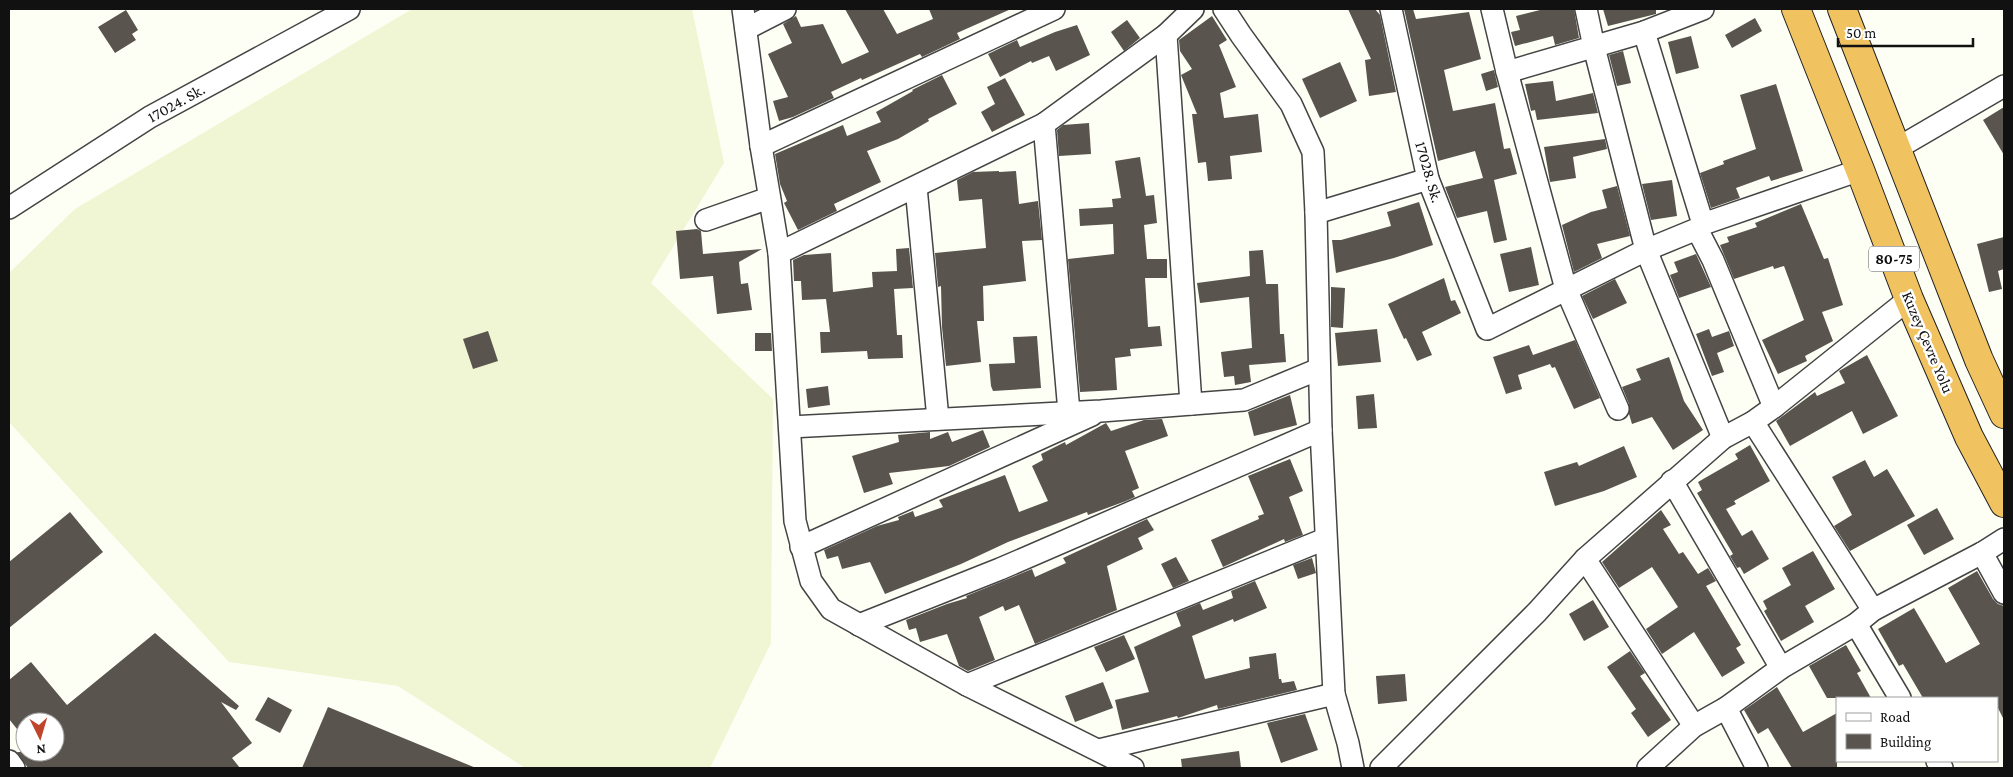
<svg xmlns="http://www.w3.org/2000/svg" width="2013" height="777" viewBox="0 0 2013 777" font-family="'Crimson Pro',serif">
<rect width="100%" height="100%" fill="#fefff4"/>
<polygon fill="#f0f5d4" points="412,9 692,9 724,163 651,283 773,399 771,643 710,768 525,768 398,686 229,662 9,422 9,273 75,209"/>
<g fill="#59544d">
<polygon points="845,9 883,9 897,34 933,19 929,9 1011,9 957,33 960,39 922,57 920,54 862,80 861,78 831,92 834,98 793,117 779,121 773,101 788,97 768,54 792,43 783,24 796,16 801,27 823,24 842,64 869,52"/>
<polygon points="1348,9 1375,9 1380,15 1396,92 1369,96 1365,60 1371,59"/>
<polygon points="1404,9 1413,9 1416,19 1469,12 1481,59 1444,70 1453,111 1495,103 1504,149 1510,148 1517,174 1494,180 1507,240 1494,243 1487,211 1457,218 1445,187 1483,178 1475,151 1438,161"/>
<polygon points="1544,9 1574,9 1579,38 1555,45 1553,36 1515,46 1511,32 1520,30 1516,16"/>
<polygon points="1603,9 1656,9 1656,14 1608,26"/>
<polygon points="126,10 138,30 132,34 136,40 115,53 98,27"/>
<polygon points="1212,16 1227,40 1219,45 1236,87 1220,93 1224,118 1258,114 1262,152 1230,156 1232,179 1208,181 1206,162 1198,163 1192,114 1197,114 1181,75 1192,69 1180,51 1179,40"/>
<polygon points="1755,18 1762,31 1732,48 1725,35"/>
<polygon points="1127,20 1140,38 1124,51 1111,32"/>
<polygon points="1077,25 1090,55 1056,71 1049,56 1032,63 1031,61 1000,77 988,54 1017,40 1020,47 1055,32"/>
<polygon points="1691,36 1699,68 1676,74 1668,42"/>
<polygon points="1623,51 1631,83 1617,86 1609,55"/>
<polygon points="1340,62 1357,101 1320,118 1302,79"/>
<polygon points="1494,70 1498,87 1486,91 1481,74"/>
<polygon points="942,75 957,104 928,119 929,121 898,139 867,151 881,182 834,204 837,211 798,230 784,203 787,201 780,184 775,154 843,125 847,136 881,122 876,112 913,91 912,90"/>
<polygon points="1005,78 1025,115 992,132 981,112 995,104 987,87"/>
<polygon points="1553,81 1556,101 1593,93 1598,113 1537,120 1535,110 1531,111 1525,84"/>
<polygon points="1776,84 1803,171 1771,181 1769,176 1736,188 1740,198 1711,208 1700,173 1724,164 1723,161 1756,149 1740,95"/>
<polygon points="2004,107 2004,155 1983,120"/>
<polygon points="1089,123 1091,154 1059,156 1057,130 1063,125"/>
<polygon points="1605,139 1607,149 1573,157 1576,178 1550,182 1544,147"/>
<polygon points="1140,157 1146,196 1154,195 1157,223 1144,225 1147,259 1167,259 1167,278 1145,278 1148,327 1160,326 1162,346 1130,349 1131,356 1115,358 1117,390 1080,392 1068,259 1114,254 1113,224 1080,226 1079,209 1113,207 1112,199 1121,198 1115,161"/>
<polygon points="999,171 999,172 1016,171 1019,204 1038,201 1042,240 1022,241 1026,281 983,286 984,321 977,321 981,362 946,366 942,327 941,286 938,287 935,253 986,248 982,199 959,201 957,180 973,172"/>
<polygon points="1672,180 1677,216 1651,220 1642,184"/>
<polygon points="1617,186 1630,236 1597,244 1602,258 1574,272 1562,225 1591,212 1607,208 1602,190"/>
<polygon points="1419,202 1433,245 1394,258 1336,273 1332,240 1341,240 1391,226 1387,212"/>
<polygon points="1801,204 1824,259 1828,258 1843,305 1822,312 1833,341 1805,356 1807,361 1778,374 1762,340 1804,320 1784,266 1774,269 1773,266 1734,279 1720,245 1729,242 1727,237 1757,227 1755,223"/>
<polygon points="697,229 701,231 703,254 762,249 739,262 741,284 748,283 752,310 717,314 713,276 680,279 676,231"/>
<polygon points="2004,237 2004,269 1998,271 2002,289 1989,292 1977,244"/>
<polygon points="1531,247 1539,285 1509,292 1500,254"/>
<polygon points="909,248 913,288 894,289 897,335 902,335 903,358 868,359 867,351 821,353 820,332 830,332 826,299 802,300 801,281 794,281 793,260 804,255 831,253 833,292 873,287 872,272 897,271 896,249"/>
<polygon points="1263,250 1266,284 1278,284 1280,334 1284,334 1286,362 1249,365 1251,382 1235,385 1234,376 1224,377 1221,352 1252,348 1249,297 1200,303 1197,283 1250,276 1249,251"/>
<polygon points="1696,254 1711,287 1679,298 1670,275 1678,272 1674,262"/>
<polygon points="1444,278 1451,301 1455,300 1461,313 1422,332 1432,355 1417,361 1406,338 1404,339 1388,304"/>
<polygon points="1615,279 1627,303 1593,319 1582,296"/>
<polygon points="1331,287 1345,288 1343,328 1331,327"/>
<polygon points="1377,329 1381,362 1338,366 1335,333"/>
<polygon points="1709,329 1712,337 1729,331 1734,346 1717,353 1724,372 1712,376 1696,334"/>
<polygon points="488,331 498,361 473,369 463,339"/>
<polygon points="755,333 771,333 772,351 755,351"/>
<polygon points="1037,336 1041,388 993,391 991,386 989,364 1015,363 1013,337"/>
<polygon points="1575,340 1600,398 1574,409 1555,367 1552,368 1550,364 1518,375 1522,389 1506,394 1493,357 1529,345 1533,355"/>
<polygon points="1867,355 1898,416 1863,434 1852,411 1790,446 1776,421 1815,392 1817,396 1845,383 1839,371"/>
<polygon points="1669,357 1684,401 1703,430 1673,450 1652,417 1632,424 1629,414 1629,404 1622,387 1641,380 1636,369"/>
<polygon points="828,386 830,405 808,408 806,389"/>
<polygon points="1374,394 1377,428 1358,429 1356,396"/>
<polygon points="1290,395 1297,425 1254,436 1248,412"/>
<polygon points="1162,419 1168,436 1125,451 1139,488 1132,491 1135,497 1126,501 1088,515 1087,512 1008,542 961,564 885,594 870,562 842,569 838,556 827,559 824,550 877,526 899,520 898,517 913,511 915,517 943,507 939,500 1005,475 1019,512 1048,501 1032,466 1043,460 1041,454 1065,442 1066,445 1106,423 1111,431 1144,420"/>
<polygon points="983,430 990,447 949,466 889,473 893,484 864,493 852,456 899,442 898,435 930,432 930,439 948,432 952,442"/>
<polygon points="1750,445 1770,481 1734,501 1736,504 1726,509 1742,536 1752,530 1769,559 1744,574 1740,567 1737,568 1730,556 1733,554 1697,493 1702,490 1698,482 1738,459 1735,454"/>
<polygon points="1624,446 1637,477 1604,491 1555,506 1544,472 1577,462 1579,466"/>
<polygon points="1290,459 1303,491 1289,497 1303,535 1285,542 1284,539 1223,567 1211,540 1259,519 1258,516 1264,514 1248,476"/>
<polygon points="1865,460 1874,477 1887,469 1915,516 1850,551 1834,526 1852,515 1832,477"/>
<polygon points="1937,508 1954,539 1924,555 1907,525"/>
<polygon points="1661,510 1671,525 1663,529 1679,554 1683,552 1698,574 1708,568 1716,581 1706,586 1741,645 1736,648 1745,663 1722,677 1694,632 1662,654 1646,629 1678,607 1652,567 1619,588 1602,562"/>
<polygon points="70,512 103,552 9,628 9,562"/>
<polygon points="1147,519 1154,530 1138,538 1143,549 1107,566 1117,610 1035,644 1019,605 1005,611 1003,606 979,617 995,660 968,671 959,666 947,634 920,642 916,628 909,630 906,620 947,604 967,598 966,596 1032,569 1035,577 1066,563 1063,558"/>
<polygon points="1813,551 1835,589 1805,606 1814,622 1781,641 1764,611 1767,609 1763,601 1791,585 1782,568"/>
<polygon points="1176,557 1189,581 1173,588 1161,564"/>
<polygon points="1312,558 1316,573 1298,579 1293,565"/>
<polygon points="1977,571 1993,599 1998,604 2004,606 2004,720 1997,706 1997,698 1923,698 1903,664 1899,666 1878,629 1914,608 1946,663 1980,644 1948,588"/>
<polygon points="1255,581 1267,608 1234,622 1233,619 1192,636 1205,679 1250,668 1249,657 1276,653 1279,679 1281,679 1282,683 1294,681 1297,690 1218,709 1217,705 1178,718 1177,716 1122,730 1115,700 1149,692 1134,647 1181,626 1176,613 1200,603 1203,610 1233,598 1231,591"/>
<polygon points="1593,600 1609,627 1584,641 1569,614"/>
<polygon points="155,633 239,706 236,710 221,702 252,743 232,758 240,768 28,768 17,752 55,752 55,722 25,722 25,739 9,719 9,680 31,662 67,705"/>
<polygon points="1124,635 1135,659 1106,672 1094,647"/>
<polygon points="1846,645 1861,671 1857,673 1871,698 1827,698 1809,666"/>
<polygon points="1630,651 1645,673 1640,676 1671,720 1648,737 1631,713 1636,709 1607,667"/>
<polygon points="1405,674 1407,701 1378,704 1376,676"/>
<polygon points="1103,682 1113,708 1075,722 1065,696"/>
<polygon points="1777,687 1803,732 1837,713 1837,768 1792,768 1768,728 1758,734 1744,710"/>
<polygon points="268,697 292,710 280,733 255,720"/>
<polygon points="328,707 476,768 302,768"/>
<polygon points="1305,714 1318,750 1281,763 1267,723"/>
<polygon points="1239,751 1241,768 1182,768 1181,759"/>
</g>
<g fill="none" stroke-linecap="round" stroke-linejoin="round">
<defs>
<g id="minor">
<polyline points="743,9 761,146 779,253 795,521 811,581 831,609 967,685 1133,768"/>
<polyline points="1224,9 1241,35 1291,104 1313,152 1316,213 1321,430 1334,694 1348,743 1353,768"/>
<polyline points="1391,9 1428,179 1487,329 1646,250 1697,229 1703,224 1860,170"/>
<polyline points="1492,9 1507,72 1566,289 1618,409"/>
<polyline points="1586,9 1594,47 1646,250 1723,438"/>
<polyline points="746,29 785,9"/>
<polyline points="1644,32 1703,224"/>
<polyline points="1166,35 1191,404"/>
<polyline points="1507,72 1644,32 1703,9"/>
<polyline points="1044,124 1069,412"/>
<polyline points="761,146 1054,9"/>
<polyline points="1896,149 2004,86"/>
<polyline points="916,187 938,419"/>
<polyline points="9,208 150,117 349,9"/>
<polyline points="1316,213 1428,179"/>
<polyline points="706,220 769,198"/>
<polyline points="1697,229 1713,260 1774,407"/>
<polyline points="779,253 1044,124 1166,35 1193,9"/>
<polyline points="1753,422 1873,610"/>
<polyline points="790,427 1101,411 1244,400 1319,369"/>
<polyline points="1672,481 1781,668"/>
<polyline points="801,547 1092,415"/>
<polyline points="1982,553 2004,593"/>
<polyline points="1585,559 1694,726"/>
<polyline points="1856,624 1900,698"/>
<polyline points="859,625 1000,569 1321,430"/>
<polyline points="967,685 1325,539"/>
<polyline points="1726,708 1757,768"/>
<polyline points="1099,750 1334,694"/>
<polyline points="9,761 14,768"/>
<polyline points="1937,761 1942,768"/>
<polyline points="1381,768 1537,612 1585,559 1723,438 1753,422 1774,407 1909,299"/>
<polyline points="1648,768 1694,726 1726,708 1781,668 1856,624 1873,610 1982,553 2004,539"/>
</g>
<g id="highway">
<polyline points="1796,9 1860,170 1909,299 1969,437 2004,503"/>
<polyline points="1842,9 1979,360 2004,414"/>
</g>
</defs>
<use href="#minor" stroke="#444" stroke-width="24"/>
<use href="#highway" stroke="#222" stroke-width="30"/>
<use href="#minor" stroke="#fff" stroke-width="21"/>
<use href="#highway" stroke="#f1c360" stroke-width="28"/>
</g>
<g text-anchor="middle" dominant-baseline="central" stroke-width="5" stroke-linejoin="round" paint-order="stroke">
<rect fill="#fff" stroke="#585858" stroke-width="1" x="1869" y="246.5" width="50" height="25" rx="4"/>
<g font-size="15" font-weight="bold" fill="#111">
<text x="1894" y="259">80-75</text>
</g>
<g font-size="16" fill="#111" stroke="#fff">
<text transform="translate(176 103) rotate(-29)">17024. Sk.</text>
<text transform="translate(1429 172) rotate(74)">17028. Sk.</text>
<text transform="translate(1928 342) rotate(67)">Kuzey Çevre Yolu</text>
</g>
</g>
<rect width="2013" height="777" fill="none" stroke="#111111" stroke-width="20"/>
<rect x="1836" y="697" width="162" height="65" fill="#ffffff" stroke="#a0a0a0"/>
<rect x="1846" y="713" width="25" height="8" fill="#ffffff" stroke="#a0a0a0"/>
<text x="1880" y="722" font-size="15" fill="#111111">Road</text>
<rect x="1846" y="734" width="25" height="15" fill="#59544d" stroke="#a0a0a0"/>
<text x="1880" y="747" font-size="15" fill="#111111">Building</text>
<g transform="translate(40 737) rotate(175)"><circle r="24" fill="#ffffff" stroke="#a0a0a0"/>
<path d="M0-4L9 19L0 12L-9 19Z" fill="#bf442a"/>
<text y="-8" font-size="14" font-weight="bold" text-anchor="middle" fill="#111111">N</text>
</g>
<path d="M1838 38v8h135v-8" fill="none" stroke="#111111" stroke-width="2.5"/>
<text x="1846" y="38" font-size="15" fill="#111111" stroke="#ffffff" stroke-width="4" paint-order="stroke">50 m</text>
</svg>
